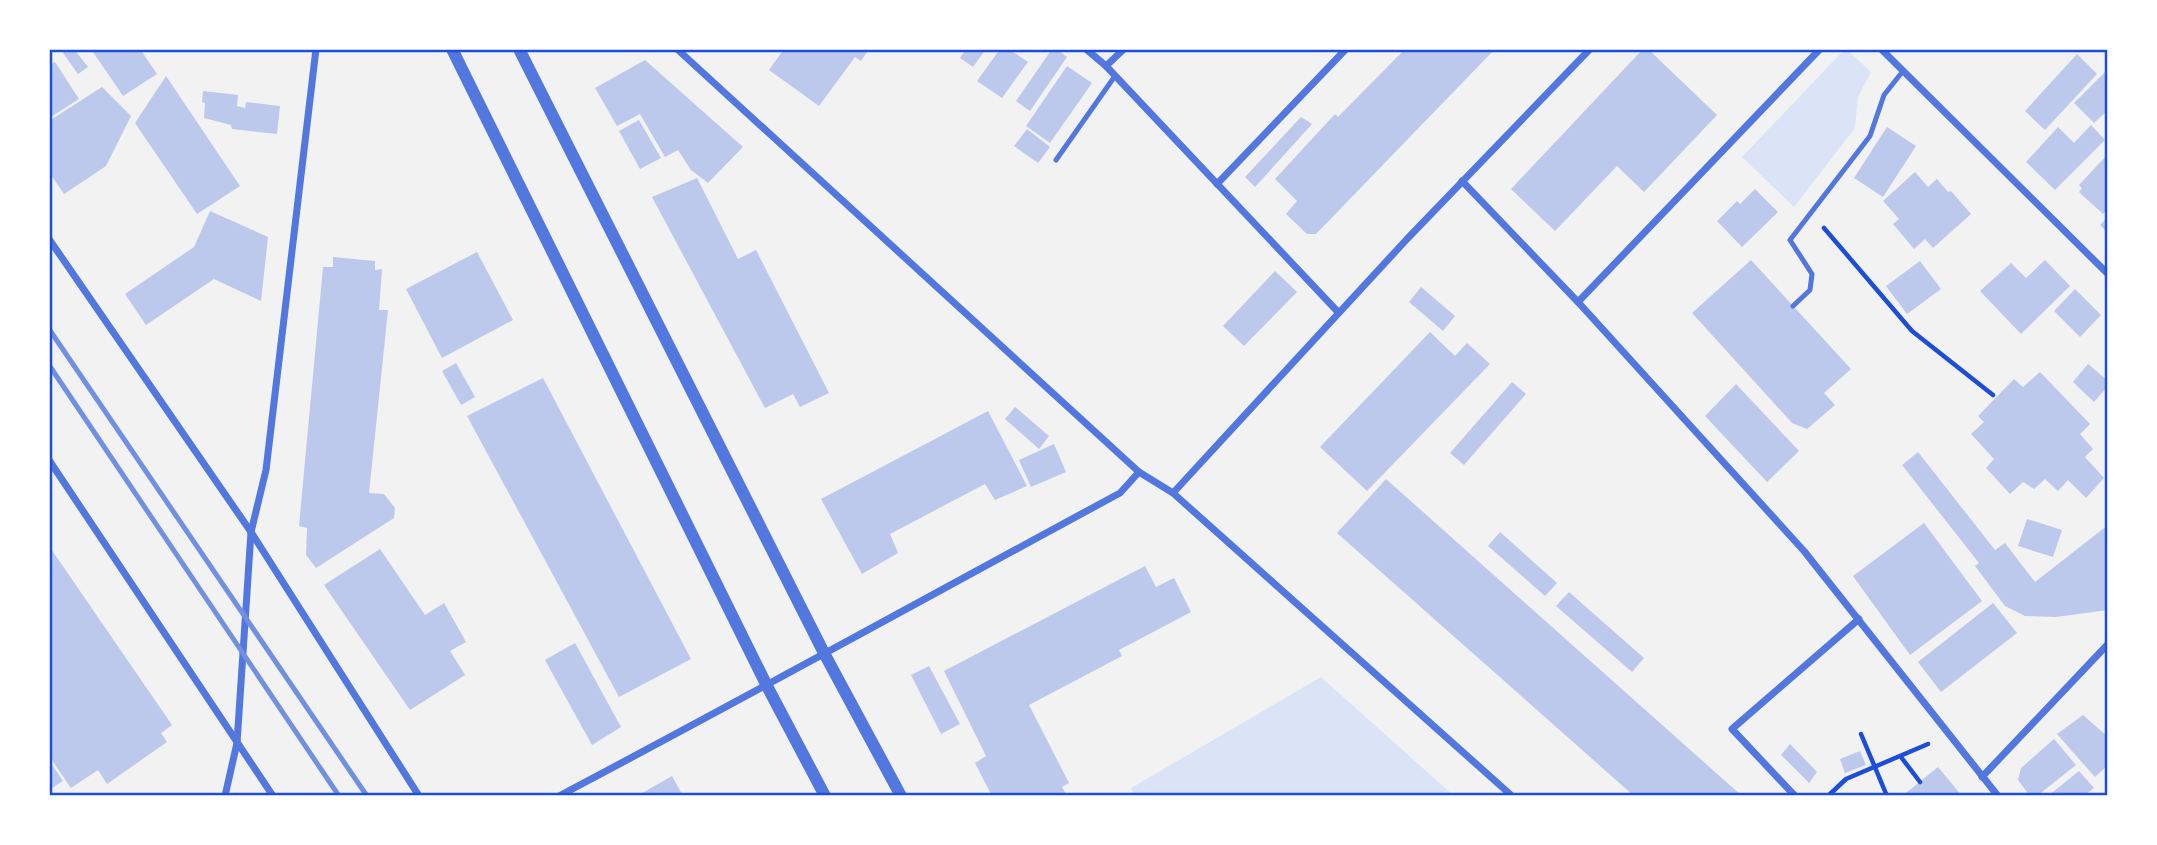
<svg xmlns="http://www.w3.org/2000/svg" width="2157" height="845" viewBox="0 0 2157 845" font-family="Commissioner,sans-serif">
<rect width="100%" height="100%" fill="#f2f2f2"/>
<g fill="#dbe4f7">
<polygon points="1843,51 1850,52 1871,72 1858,97 1855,128 1794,207 1742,157"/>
<polygon points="1321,677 1454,796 1135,796 1131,788"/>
</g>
<g fill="#bdc9ec">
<polygon points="69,49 74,49 88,67 78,74 63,53"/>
<polygon points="91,49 140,49 157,74 123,96"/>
<polygon points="784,49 869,49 861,61 855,57 819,106 769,70"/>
<polygon points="966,49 986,49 973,67 960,58"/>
<polygon points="1000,49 1009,49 1028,62 1002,98 977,81"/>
<polygon points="1052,49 1056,49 1067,57 1030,111 1016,101"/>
<polygon points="1405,49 1495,49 1316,234 1307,234 1286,214 1297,201 1275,179 1335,114 1338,117"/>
<polygon points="1643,49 1648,49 1717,115 1644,192 1617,166 1555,231 1511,189"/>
<polygon points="2077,54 2097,74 2045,130 2025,111"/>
<polygon points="645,60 743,147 708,183 691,170 678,150 665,157 640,114 617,126 595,88"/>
<polygon points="55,62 79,99 49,118 49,66"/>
<polygon points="1067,66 1092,83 1050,143 1026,126"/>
<polygon points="2105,72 2108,75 2108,110 2094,123 2074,103"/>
<polygon points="166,76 240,186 197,214 135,123"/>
<polygon points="102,87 131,116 106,166 64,194 49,172 49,121"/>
<polygon points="203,91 238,95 237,106 245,108 246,102 280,106 277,134 232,129 231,125 204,118 205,103 202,102"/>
<polygon points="1301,117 1312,124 1255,187 1245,177"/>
<polygon points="639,120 661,158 640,169 619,131"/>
<polygon points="2091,125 2105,140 2055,190 2026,162 2058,127 2074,143"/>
<polygon points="1887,127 1916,146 1883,197 1854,178"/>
<polygon points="1027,129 1050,147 1038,163 1014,146"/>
<polygon points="2108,154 2108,209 2103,214 2079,192 2082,188 2079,185"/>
<polygon points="1915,172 1928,187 1937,179 1948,192 1951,191 1971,214 1933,248 1925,239 1914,249 1893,224 1899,219 1883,201"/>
<polygon points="697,178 738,259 756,250 829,393 800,407 793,394 765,408 652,197"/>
<polygon points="1755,189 1778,212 1742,247 1717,221 1737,201 1740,204"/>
<polygon points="210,211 268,237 261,301 214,279 146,325 125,294 194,247"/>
<polygon points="2108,217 2108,233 2100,225"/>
<polygon points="477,252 513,320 442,358 406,289"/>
<polygon points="333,257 375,261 375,270 382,269 379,310 388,310 369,493 384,494 395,508 394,518 316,568 306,555 307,528 299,526 323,267 333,267"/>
<polygon points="1751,260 1851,369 1824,393 1835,405 1807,429 1792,423 1692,313"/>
<polygon points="2045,260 2070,286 2021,334 1980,291 2011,263 2026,278"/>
<polygon points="1920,261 1941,289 1907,314 1886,286"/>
<polygon points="1275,271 1297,292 1244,346 1223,326"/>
<polygon points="1421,287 1455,316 1443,331 1409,302"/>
<polygon points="2075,289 2101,315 2080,337 2054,311"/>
<polygon points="1430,332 1455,356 1467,343 1490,364 1367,491 1320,447"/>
<polygon points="456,363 475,397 461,405 442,371"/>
<polygon points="2088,364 2108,381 2108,386 2094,402 2073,382"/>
<polygon points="2040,372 2090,424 2080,434 2093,449 2085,457 2104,478 2086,498 2068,480 2058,491 2045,479 2034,489 2023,482 2010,494 1986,468 1994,459 1971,434 1984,422 1978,416 2014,379 2023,387"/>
<polygon points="543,378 691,659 619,697 467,416"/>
<polygon points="1512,382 1526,394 1464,465 1450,453"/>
<polygon points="1736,384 1799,451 1767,482 1705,416"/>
<polygon points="1015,407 1049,436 1039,449 1005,419"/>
<polygon points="988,411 1027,486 995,500 985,484 890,534 898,553 862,574 821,499"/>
<polygon points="1054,444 1066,472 1031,487 1019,460"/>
<polygon points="1918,452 1995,550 2005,543 2035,582 2108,525 2108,610 2056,617 2025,616 2005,606 1975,566 1979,563 1902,465"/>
<polygon points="1386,479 1742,796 1634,796 1337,533"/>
<polygon points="2027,519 2062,530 2053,557 2018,546"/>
<polygon points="1924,523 1982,601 1910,655 1853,576"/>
<polygon points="1500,532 1557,583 1545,596 1488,546"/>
<polygon points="49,546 172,725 161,733 167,742 107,784 98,770 71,788 49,756"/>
<polygon points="380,549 425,615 444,603 466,642 450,651 465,675 410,710 324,585"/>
<polygon points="1145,566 1156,587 1174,578 1191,612 1119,650 1122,656 1029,705 1069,783 1062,787 1067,796 992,796 975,763 986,756 944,671"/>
<polygon points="1569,592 1644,658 1632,672 1556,606"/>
<polygon points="1993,603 2017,633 1941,692 1918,662"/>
<polygon points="575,643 621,727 592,745 545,660"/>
<polygon points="929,666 960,724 941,734 911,675"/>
<polygon points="2083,715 2108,737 2108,765 2095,777 2057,734"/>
<polygon points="2054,739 2076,765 2037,796 2030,796 2018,780 2021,768"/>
<polygon points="1790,744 1817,772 1809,783 1781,755"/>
<polygon points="1860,751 1866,765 1845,773 1840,759"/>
<polygon points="49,760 63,781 49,790"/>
<polygon points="1938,767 1962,796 1908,796 1906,793"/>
<polygon points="2079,771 2094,788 2084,796 2048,796"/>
<polygon points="672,776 683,796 637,796"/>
</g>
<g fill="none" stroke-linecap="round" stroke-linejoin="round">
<g stroke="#1d4ed8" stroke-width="4.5">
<polyline points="1824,228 1912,331 1993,395"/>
<polyline points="1861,734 1887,796"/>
<polyline points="1901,757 1920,782"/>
<polyline points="1828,796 1846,779 1928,744"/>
</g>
<g stroke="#5277de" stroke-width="5">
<polyline points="1056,160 1115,76"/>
<polyline points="1793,306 1810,290 1812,274 1790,240 1870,136 1884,95 1903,71"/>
</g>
<g stroke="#5277de" stroke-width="7">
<polyline points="677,49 1139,472 1173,493 1512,796"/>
<polyline points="1086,49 1106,66 1338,312"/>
<polyline points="1881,49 2108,274"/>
<polyline points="1106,66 1124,49"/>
<polyline points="1462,181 1578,302 1804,551 1998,796"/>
<polyline points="1217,184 1346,49"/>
<polyline points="49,239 251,532 419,796"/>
<polyline points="1578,302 1820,49"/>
<polyline points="49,460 273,796"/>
<polyline points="1173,493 1407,239 1590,49"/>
<polyline points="1982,777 2108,644"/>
<polyline points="225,796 237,743 251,532 266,470 316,49"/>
<path d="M 559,796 C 747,697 933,594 1120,493 L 1139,472"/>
<polyline points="1795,796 1732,729 1859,619"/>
</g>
<g stroke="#5277de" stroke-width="12">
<polyline points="452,49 767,686 825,796"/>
<polyline points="519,49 824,653 901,796"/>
</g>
<g stroke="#7290e2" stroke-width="5">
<polyline points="49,329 367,796"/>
<polyline points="49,365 339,796"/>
</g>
</g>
<rect width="2157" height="845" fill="none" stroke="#ffffff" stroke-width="102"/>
<rect x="51" y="51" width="2055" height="743" fill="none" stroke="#1d4ed8" stroke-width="2.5"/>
</svg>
